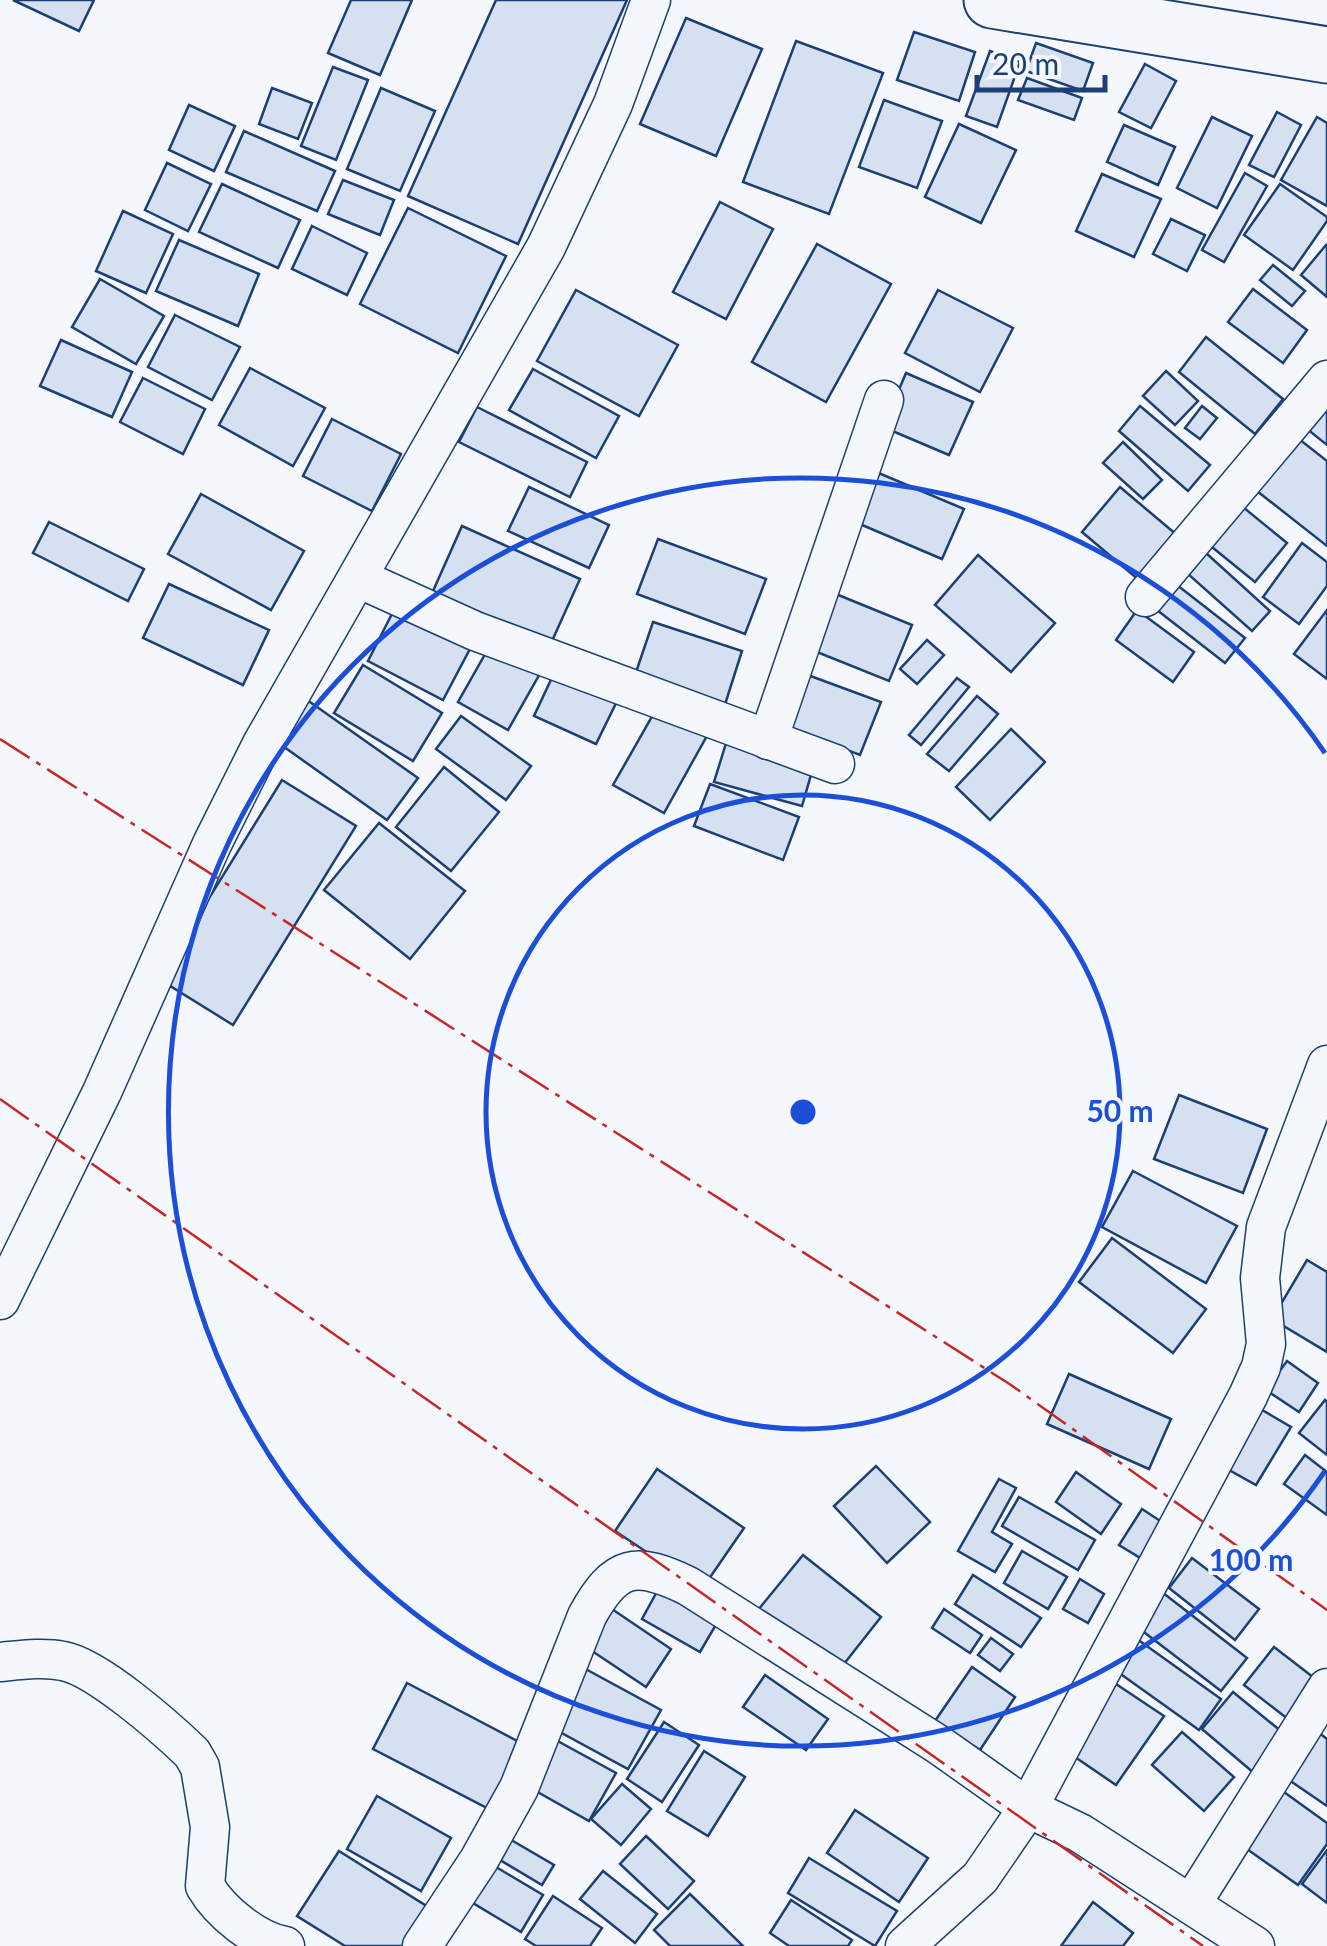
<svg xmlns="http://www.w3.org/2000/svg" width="1327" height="1946" viewBox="0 0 1327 1946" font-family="Lato,sans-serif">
<rect width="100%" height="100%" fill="#f4f7fb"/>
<g fill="#d5e0f0" stroke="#1d3f73" stroke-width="2.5">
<polygon points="13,0 94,0 79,31"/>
<polygon points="351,0 412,0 380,75 328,53"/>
<polygon points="496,0 627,0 518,244 408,196"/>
<polygon points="686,18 762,49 716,156 640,124"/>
<polygon points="914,32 975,52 959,101 897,80"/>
<polygon points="796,41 883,73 829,214 743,182"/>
<polygon points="1036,43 1093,63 1083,91 1026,71"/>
<polygon points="990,51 1020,62 997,127 966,116"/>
<polygon points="1145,64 1176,81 1151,128 1119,112"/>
<polygon points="333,67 368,80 336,160 301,146"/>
<polygon points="1027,78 1082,98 1074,120 1018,100"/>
<polygon points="272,88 312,103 298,139 259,124"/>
<polygon points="381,88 435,111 400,191 347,169"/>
<polygon points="884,100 942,121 917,188 859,167"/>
<polygon points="189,105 235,126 214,171 169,150"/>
<polygon points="1277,112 1301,125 1274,177 1249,165"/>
<polygon points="1212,117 1252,136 1217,208 1177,188"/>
<polygon points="1317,117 1327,123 1327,206 1281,180"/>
<polygon points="959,124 1016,150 981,223 925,197"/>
<polygon points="1124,125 1175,147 1158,185 1107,162"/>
<polygon points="244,131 335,171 317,211 226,172"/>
<polygon points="167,163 211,184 188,231 145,210"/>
<polygon points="1245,173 1267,186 1224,262 1202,250"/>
<polygon points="1102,174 1161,199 1134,257 1076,231"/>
<polygon points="343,180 394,200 380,235 328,214"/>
<polygon points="222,184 300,220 278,268 199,232"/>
<polygon points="1280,184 1327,217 1327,221 1293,270 1244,235"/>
<polygon points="720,202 773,229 726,319 673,292"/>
<polygon points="408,208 506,256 458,353 360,304"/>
<polygon points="123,211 173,234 146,293 96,271"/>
<polygon points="1171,219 1205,235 1187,271 1153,254"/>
<polygon points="312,226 367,253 347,295 292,269"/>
<polygon points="179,240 259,274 238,326 156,291"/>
<polygon points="817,244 891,284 826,402 752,362"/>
<polygon points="1326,245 1327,246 1327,297 1301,275"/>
<polygon points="1273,265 1305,291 1292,306 1260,280"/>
<polygon points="100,279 164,316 136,364 72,327"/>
<polygon points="1253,289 1307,330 1283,363 1228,322"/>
<polygon points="576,290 678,345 639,416 537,361"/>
<polygon points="938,290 1013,328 980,392 905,353"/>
<polygon points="175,315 240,347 212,400 148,367"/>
<polygon points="1206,337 1283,399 1255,434 1179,372"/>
<polygon points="61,340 132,372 112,417 40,386"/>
<polygon points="250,368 325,408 293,466 219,425"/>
<polygon points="533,369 619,416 596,458 509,410"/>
<polygon points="1166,371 1198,401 1175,425 1143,396"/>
<polygon points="906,373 973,402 949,455 883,427"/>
<polygon points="143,378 205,409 183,454 120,422"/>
<polygon points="1327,395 1327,445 1301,424"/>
<polygon points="1140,406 1210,465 1188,491 1119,431"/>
<polygon points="1202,406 1217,418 1200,439 1185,428"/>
<polygon points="477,407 587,462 570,497 459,442"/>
<polygon points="332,419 401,454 372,511 303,476"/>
<polygon points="1299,439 1327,461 1327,546 1257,491"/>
<polygon points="1123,442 1162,480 1143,499 1103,463"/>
<polygon points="869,469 964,509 942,559 848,519"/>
<polygon points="529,487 609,525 589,568 508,531"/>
<polygon points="1120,487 1184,541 1146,586 1082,532"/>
<polygon points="201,494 304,551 271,610 168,554"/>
<polygon points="1238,503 1287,543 1255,582 1207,543"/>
<polygon points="49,522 144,569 128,601 33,553"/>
<polygon points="462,526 580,579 547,652 429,600"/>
<polygon points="658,539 766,579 745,634 637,594"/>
<polygon points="1302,543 1327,562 1327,586 1299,624 1263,597"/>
<polygon points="1206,553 1270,611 1252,631 1188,574"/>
<polygon points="978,555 1055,623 1011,672 935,605"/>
<polygon points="169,584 269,630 243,685 143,638"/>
<polygon points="1177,585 1245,638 1225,663 1157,610"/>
<polygon points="826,590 912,625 889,681 802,646"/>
<polygon points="396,606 472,645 443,700 368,661"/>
<polygon points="1137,610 1194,652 1173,682 1116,640"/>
<polygon points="1327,610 1327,679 1294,654"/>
<polygon points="653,622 742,651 722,714 632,684"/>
<polygon points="927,640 944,655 917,684 900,669"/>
<polygon points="492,642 542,670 508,730 458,702"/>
<polygon points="363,665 442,713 413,761 334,713"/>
<polygon points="557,667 620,695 596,744 534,716"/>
<polygon points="805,674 881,702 860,755 786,727"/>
<polygon points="957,678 969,687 921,745 909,735"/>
<polygon points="300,695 418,778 387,820 270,737"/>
<polygon points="977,696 998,714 949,771 927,754"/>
<polygon points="658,706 708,734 664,813 613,785"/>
<polygon points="461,716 531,766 506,800 436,749"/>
<polygon points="1011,729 1045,762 990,820 956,787"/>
<polygon points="728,737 815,761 802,806 714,782"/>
<polygon points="444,767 499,812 451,871 396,827"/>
<polygon points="282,780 356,826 233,1025 159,979"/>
<polygon points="710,784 799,817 783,860 694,826"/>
<polygon points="379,823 465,891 410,959 324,890"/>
<polygon points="1179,1095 1267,1129 1243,1193 1154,1159"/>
<polygon points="1133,1171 1237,1226 1206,1283 1102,1227"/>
<polygon points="1112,1238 1206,1309 1173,1353 1079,1282"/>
<polygon points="1307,1260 1327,1272 1327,1352 1272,1319"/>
<polygon points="1287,1361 1318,1383 1299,1412 1266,1390"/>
<polygon points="1069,1374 1171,1419 1149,1469 1047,1424"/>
<polygon points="1325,1400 1327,1402 1327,1455 1299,1433"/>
<polygon points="1257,1407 1291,1427 1256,1485 1222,1466"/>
<polygon points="1305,1455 1327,1472 1327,1515 1284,1484"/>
<polygon points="876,1466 930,1522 887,1563 834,1506"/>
<polygon points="657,1469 744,1528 702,1589 615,1531"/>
<polygon points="1076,1472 1121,1504 1101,1534 1056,1502"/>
<polygon points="999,1479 1016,1488 992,1532 1012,1544 995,1572 958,1551"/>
<polygon points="1019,1497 1095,1540 1078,1570 1002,1526"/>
<polygon points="1142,1509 1165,1524 1142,1559 1119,1545"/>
<polygon points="1022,1551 1067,1577 1048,1609 1004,1583"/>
<polygon points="803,1555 881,1617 836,1674 758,1610"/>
<polygon points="1192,1558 1259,1609 1235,1640 1169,1588"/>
<polygon points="973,1575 1041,1618 1021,1647 955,1604"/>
<polygon points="665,1577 724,1611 700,1652 642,1619"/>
<polygon points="1080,1579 1104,1594 1088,1623 1063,1609"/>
<polygon points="1158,1589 1247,1658 1221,1691 1132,1623"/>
<polygon points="606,1605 671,1649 646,1687 580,1643"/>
<polygon points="944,1609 982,1635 970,1653 932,1628"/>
<polygon points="991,1638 1013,1654 1000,1671 978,1655"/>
<polygon points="1137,1639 1221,1699 1199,1730 1115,1670"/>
<polygon points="1274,1647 1322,1684 1293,1723 1244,1685"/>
<polygon points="580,1666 661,1710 628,1769 547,1725"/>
<polygon points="972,1667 1015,1697 980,1750 935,1721"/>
<polygon points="765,1675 828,1719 806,1750 743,1707"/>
<polygon points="407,1683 523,1744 489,1809 373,1749"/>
<polygon points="1116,1684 1164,1716 1116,1785 1069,1753"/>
<polygon points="1233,1692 1293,1741 1261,1779 1202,1729"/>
<polygon points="664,1722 699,1745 662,1802 627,1779"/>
<polygon points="1182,1732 1234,1777 1204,1811 1152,1765"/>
<polygon points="1318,1732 1327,1739 1327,1806 1286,1778"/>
<polygon points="554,1739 616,1773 589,1821 527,1786"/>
<polygon points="704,1751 745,1777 708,1836 667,1811"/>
<polygon points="622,1784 651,1809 621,1845 591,1819"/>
<polygon points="1277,1787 1327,1823 1327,1844 1298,1885 1237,1842"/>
<polygon points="377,1796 451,1838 421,1891 347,1849"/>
<polygon points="855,1810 928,1858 899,1902 827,1853"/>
<polygon points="501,1834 554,1865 542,1885 490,1854"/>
<polygon points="646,1836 694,1881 668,1909 620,1864"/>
<polygon points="1327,1850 1327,1903 1302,1884"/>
<polygon points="339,1851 428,1907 403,1946 345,1946 297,1916"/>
<polygon points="809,1858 897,1911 875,1946 788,1893"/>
<polygon points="496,1867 543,1895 521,1932 473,1903"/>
<polygon points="603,1871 657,1914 635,1943 580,1899"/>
<polygon points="690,1894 743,1946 670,1946 654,1930"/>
<polygon points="553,1896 602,1928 590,1946 536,1946 525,1939"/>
<polygon points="791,1900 852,1940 848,1946 789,1946 770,1933"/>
<polygon points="1093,1902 1133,1933 1123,1946 1061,1946"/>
</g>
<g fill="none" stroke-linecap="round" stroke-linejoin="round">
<defs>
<g id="minor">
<polyline points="358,578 475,631 835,764"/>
<polyline points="1145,597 1327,380"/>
<polyline points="768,740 884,400"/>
<polyline points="0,1300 102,1092 212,844 262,744 546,247 613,104 651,0"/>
<path d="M 0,1662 C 21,1660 43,1657 63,1661 C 97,1667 166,1728 192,1753 L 200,1767 L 210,1827 L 205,1886 C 220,1912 256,1941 285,1946"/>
<polyline points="1192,1903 1327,1688"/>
<path d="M 422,1946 L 479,1860 L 519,1788 L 587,1616 C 616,1563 636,1561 688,1586 L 939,1745 L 1028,1808 L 1080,1833 L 1255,1946"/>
<polyline points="905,1946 980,1878 1028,1808 1248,1396 1261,1367 1266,1344 1260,1278 1266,1227 1327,1065"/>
</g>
<polyline id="primary" points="992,0 1327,55"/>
</defs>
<use href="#minor" stroke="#1d3f73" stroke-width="41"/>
<use href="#primary" stroke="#1d3f73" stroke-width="59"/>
<use href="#minor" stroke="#f4f7fb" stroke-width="38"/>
<use href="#primary" stroke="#f4f7fb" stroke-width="55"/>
<g stroke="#c62828" stroke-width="2.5" stroke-dasharray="35 8 5 8" stroke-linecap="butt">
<polyline points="0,739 1011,1385 1327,1610"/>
<polyline points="0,1099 1203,1946"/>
</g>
</g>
<g fill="none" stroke="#1d4ed8" stroke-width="5">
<circle cx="803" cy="1112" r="317"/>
<path d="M1325 1471A634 634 0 1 1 1325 753"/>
</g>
<circle cx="803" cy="1112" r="15" fill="#1d4ed8" stroke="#f4f7fb" stroke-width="5"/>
<g font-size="30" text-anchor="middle" font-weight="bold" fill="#1d4ed8" stroke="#f4f7fb" stroke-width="8" stroke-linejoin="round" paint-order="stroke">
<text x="1120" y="1122">50 m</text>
<text x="1251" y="1571">100 m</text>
</g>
<path d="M977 75v15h128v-15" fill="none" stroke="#1d3f73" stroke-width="5"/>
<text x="992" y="75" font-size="30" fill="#1d3f73" stroke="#f4f7fb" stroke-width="8" paint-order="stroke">20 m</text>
</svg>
